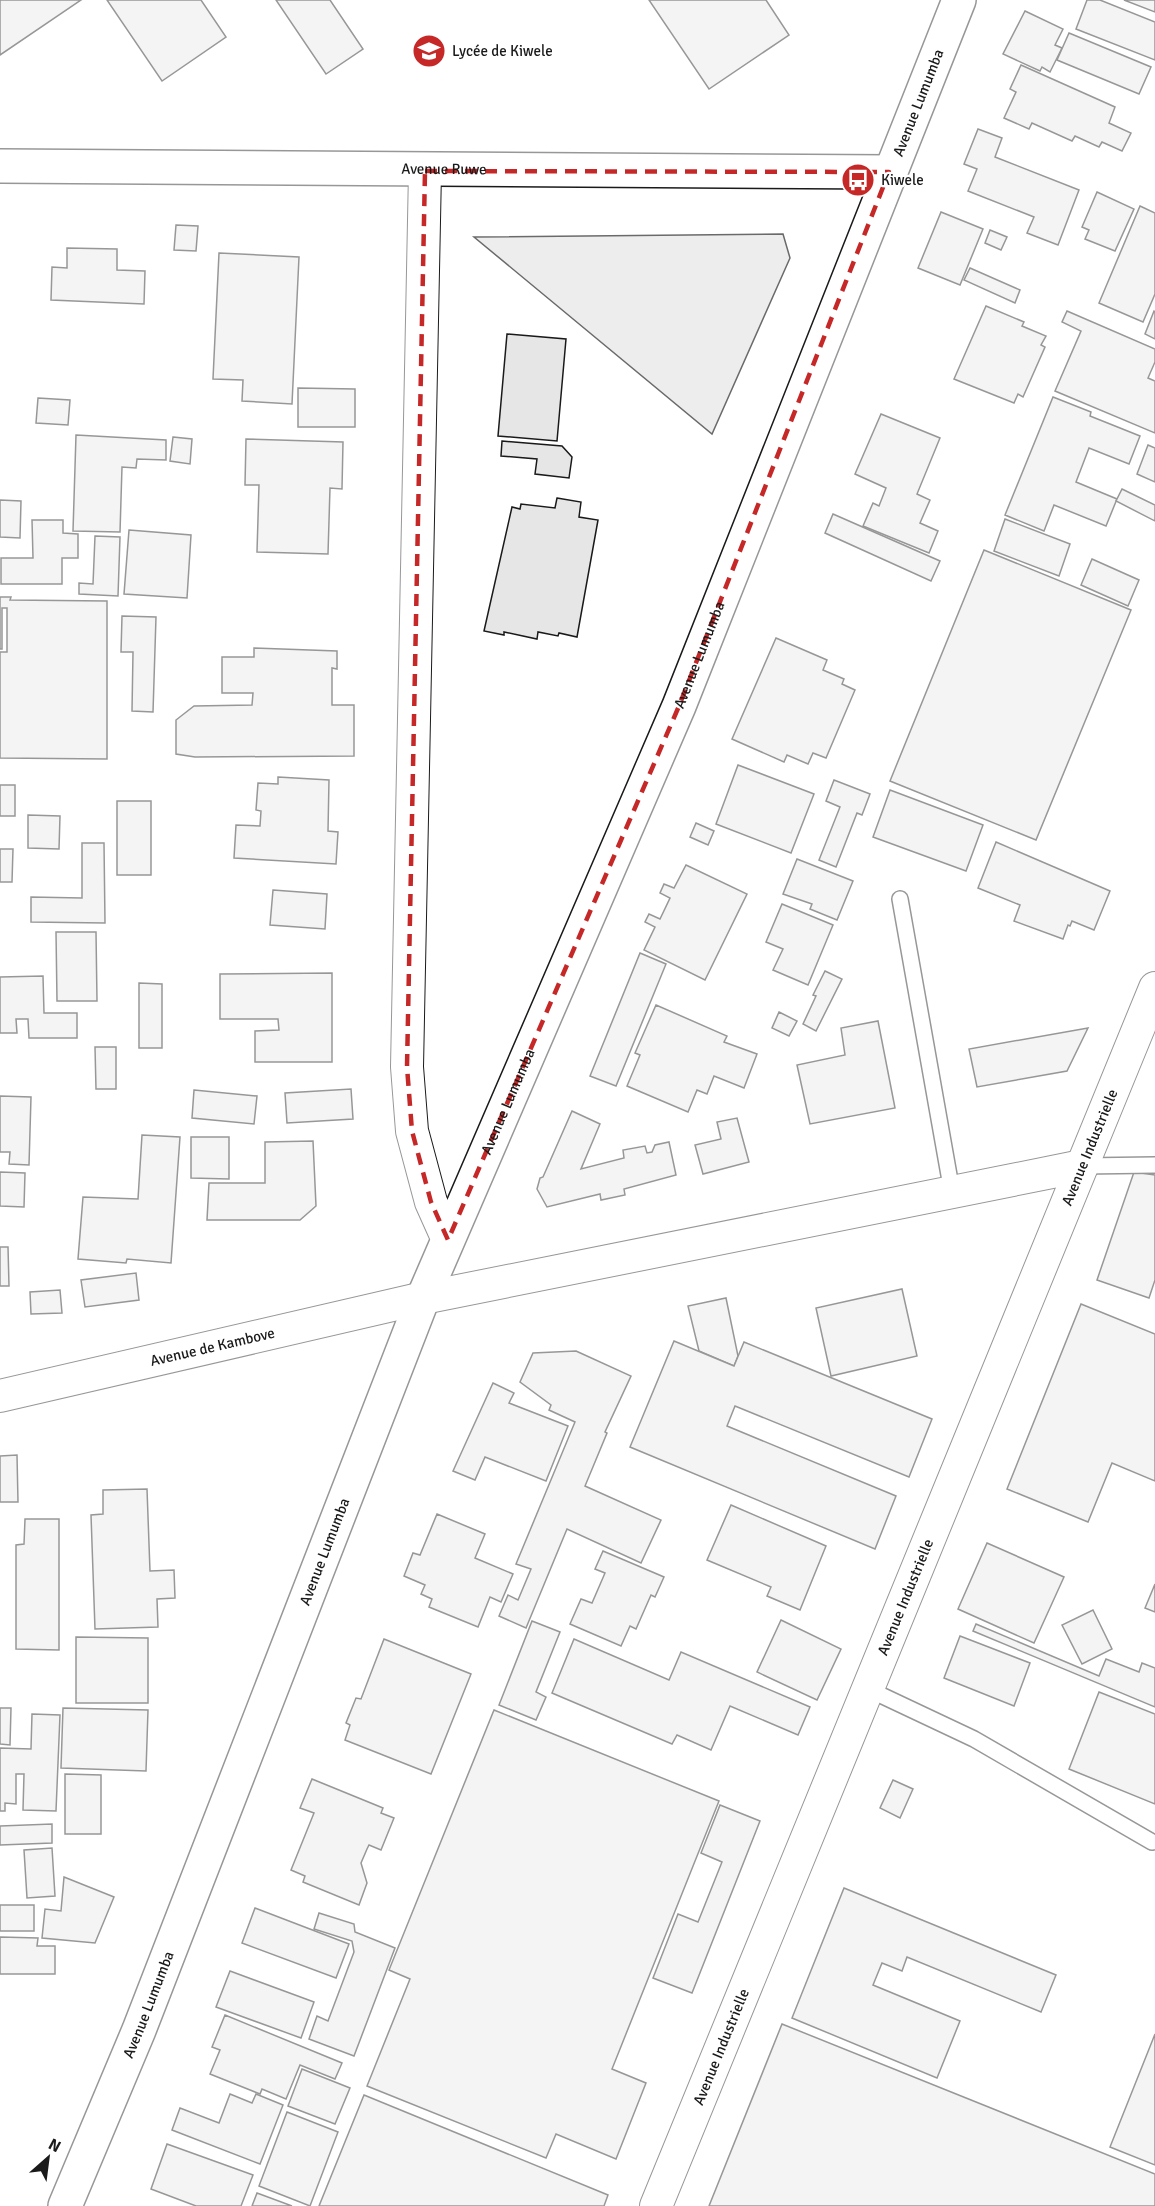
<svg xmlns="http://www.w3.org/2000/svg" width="1155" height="2206" viewBox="0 0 1155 2206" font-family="Signika,sans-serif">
<rect width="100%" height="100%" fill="#fff"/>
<polygon fill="#ededed" stroke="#6a6a6a" stroke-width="1.5" points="783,234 790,258 712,434 474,237"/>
<g fill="#e6e6e6" stroke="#1a1a1a" stroke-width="1.5">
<polygon points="0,0 81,0 0,55"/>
<polygon points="107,0 201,0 226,37 162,81"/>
<polygon points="276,0 330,0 363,49 326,74"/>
<polygon points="649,0 766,0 789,35 709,89"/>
<polygon points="1087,0 1100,0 1155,22 1155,60 1076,29"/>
<polygon points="1124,0 1155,0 1155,12"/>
<polygon points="1025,11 1063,29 1055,45 1062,48 1050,72 1042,67 1040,71 1003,54"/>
<polygon points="1069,33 1151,67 1139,94 1057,60"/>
<polygon points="1021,65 1115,107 1109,123 1131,133 1122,151 1102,142 1099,147 1075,136 1072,141 1032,123 1029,129 1004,118 1016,92 1010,89"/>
<polygon points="978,129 1002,138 995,157 1079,190 1058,245 1027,233 1034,217 968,191 977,169 964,164"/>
<polygon points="1097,192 1134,209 1115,251 1085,239 1089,230 1082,227"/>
<polygon points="1140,206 1155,213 1155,294 1143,322 1099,303"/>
<polygon points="941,212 983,229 960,285 918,268"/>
<polygon points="176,225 198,226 196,251 174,250"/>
<polygon points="990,230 1007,237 1001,250 985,243"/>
<polygon points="67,248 117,249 117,270 145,271 144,304 51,300 52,267 67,268"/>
<polygon points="219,253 299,257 292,404 242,401 243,380 213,379"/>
<polygon points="970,268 1020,290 1015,303 964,280"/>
<polygon points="986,306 1024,322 1022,326 1046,336 1041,345 1045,347 1023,397 1018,394 1014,403 954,379"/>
<polygon points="1067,311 1155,349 1155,362 1148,378 1155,381 1155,433 1055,391 1081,331 1062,322"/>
<polygon points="1154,311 1155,312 1155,339 1145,334"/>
<polygon points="507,334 566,339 557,441 498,436"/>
<polygon points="298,388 355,389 355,427 298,427"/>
<polygon points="1053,397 1091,412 1090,416 1140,436 1129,464 1089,448 1076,482 1117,499 1106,526 1054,505 1044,531 1005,515"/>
<polygon points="38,398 70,400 68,425 36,423"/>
<polygon points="881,414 940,438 917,494 930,500 920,523 938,531 929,553 863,526 873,503 879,506 886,488 855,474"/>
<polygon points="76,435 166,440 166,460 137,459 136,468 122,467 120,532 73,531"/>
<polygon points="173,437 192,439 190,464 170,461"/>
<polygon points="246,439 343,442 342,489 330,488 328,554 257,552 259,485 245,485"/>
<polygon points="502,441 562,446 572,457 569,478 535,474 537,459 501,456"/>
<polygon points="1148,445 1155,448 1155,482 1137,474"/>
<polygon points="1122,489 1155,505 1155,521 1116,501"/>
<polygon points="557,498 581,502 579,517 598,520 577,637 559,633 558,636 538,632 537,639 504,632 504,635 484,631 512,507 520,509 521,504 555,508"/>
<polygon points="0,500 21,501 20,538 0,537"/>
<polygon points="833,514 940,561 931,581 825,533"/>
<polygon points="1005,519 1070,544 1059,576 994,551"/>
<polygon points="32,520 63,520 63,533 78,534 78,558 62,558 62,584 1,584 1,558 33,558"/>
<polygon points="129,530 191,535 187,598 124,594"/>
<polygon points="95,536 120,537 118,596 79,594 79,583 93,584"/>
<polygon points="984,550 1131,610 1036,840 890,781"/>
<polygon points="1092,559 1139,580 1128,606 1081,585"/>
<polygon points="0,597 11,597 10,600 107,601 107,759 0,758 0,652 7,652 7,608 2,608 2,649 0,649"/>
<polygon points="122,616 156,617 153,712 132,711 133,652 121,652"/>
<polygon points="776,638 827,660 823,670 844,679 842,684 855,690 826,758 813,753 808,764 787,755 784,762 732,739"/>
<polygon points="254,648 337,651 337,669 332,668 332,705 354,705 354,756 195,757 176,754 176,720 194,706 252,705 253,693 222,693 222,657 254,657"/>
<polygon points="738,765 814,794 791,853 716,824"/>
<polygon points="278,777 329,780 328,831 338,832 336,864 234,858 236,825 260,826 261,811 256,810 258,783 278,784"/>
<polygon points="834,780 870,794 862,815 857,813 836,867 819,860 840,807 826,801"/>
<rect x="0" y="785" width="15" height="31"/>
<polygon points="890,790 983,825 966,871 873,837"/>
<rect x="117" y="801" width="34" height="74"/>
<polygon points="28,815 60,816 59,849 28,848"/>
<polygon points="696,823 714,831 708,845 690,837"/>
<polygon points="996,842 1110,891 1094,930 1072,921 1070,926 1068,925 1063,939 1014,921 1020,905 978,888"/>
<polygon points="82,843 104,843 105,923 31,922 31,897 82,898"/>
<polygon points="0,849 13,849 12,882 0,882"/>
<polygon points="797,859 853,881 837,920 810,909 812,904 783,894"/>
<polygon points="686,865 747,894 705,980 644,950 655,927 645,922 649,914 660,919 670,898 660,893 664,884 674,888"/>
<polygon points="273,890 327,894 325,929 270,925"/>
<polygon points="782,904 833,925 808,985 773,970 783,949 766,942"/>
<polygon points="56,932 96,932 97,1001 57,1001"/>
<polygon points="640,953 666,964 616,1086 590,1076"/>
<polygon points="825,971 842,979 816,1031 803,1024 816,996 813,995"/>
<polygon points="332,973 332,1062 255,1062 255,1031 279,1030 278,1019 220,1019 220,974"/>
<polygon points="43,976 44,1013 77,1013 77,1038 29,1038 28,1019 16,1019 17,1033 0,1033 0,977"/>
<polygon points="139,983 162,984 162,1048 139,1048"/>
<polygon points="656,1005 727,1036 724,1042 757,1054 744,1088 714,1076 707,1094 697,1090 688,1112 627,1086 640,1055 635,1053"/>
<polygon points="779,1012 797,1021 789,1036 772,1028"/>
<polygon points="878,1021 895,1108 810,1124 797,1065 845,1055 841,1028"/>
<polygon points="1088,1028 1067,1071 977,1087 969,1049"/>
<polygon points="95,1047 116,1047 116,1089 96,1089"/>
<polygon points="351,1089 353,1119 287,1123 285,1093"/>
<polygon points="194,1090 257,1096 254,1124 192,1118"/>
<polygon points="0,1096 31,1097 29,1165 9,1164 10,1152 0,1152"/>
<polygon points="572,1111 600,1124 581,1169 624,1158 623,1150 645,1146 647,1153 652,1152 655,1145 669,1142 676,1175 624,1189 625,1195 601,1200 600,1194 547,1207 537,1189 540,1178 543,1177"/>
<polygon points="737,1118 749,1162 703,1174 695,1145 721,1139 717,1122"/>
<polygon points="142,1135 180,1137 171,1263 127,1259 126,1263 78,1259 83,1197 138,1199"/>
<polygon points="191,1137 229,1137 229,1179 191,1178"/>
<polygon points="313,1141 316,1206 300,1220 207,1220 209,1183 265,1183 265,1142"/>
<polygon points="0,1172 25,1173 24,1207 0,1206"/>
<polygon points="1134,1172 1155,1175 1155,1280 1149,1298 1097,1280"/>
<polygon points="0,1247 8,1247 9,1286 0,1286"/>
<polygon points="136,1273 139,1300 85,1307 81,1280"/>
<polygon points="902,1289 917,1356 831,1376 816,1308"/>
<polygon points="60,1290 62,1313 31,1314 30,1292"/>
<polygon points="726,1298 738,1356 734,1366 699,1351 688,1306"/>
<polygon points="1081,1304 1155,1334 1155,1481 1112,1463 1088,1522 1007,1489"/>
<polygon points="674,1341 734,1366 744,1342 932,1419 909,1477 735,1406 727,1426 896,1496 875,1549 630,1447"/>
<polygon points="576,1351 631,1376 605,1432 607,1433 585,1486 661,1520 641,1563 567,1529 526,1628 499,1616 508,1595 518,1600 531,1569 516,1564 575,1422 549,1410 551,1405 520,1382 533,1353"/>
<polygon points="493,1383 514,1393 509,1403 568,1426 546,1481 485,1457 475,1480 453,1471"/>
<polygon points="17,1455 18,1502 0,1502 0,1456"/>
<polygon points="147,1489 150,1571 174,1570 175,1598 157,1599 158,1627 95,1629 91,1515 103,1514 103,1490"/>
<polygon points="731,1505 826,1546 800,1610 767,1596 771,1587 707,1560"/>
<polygon points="437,1514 485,1534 475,1558 513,1574 501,1602 490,1597 478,1627 429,1607 432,1599 421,1594 425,1585 404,1576 413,1553 420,1555"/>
<polygon points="25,1519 59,1519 59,1650 16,1649 16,1545 24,1544"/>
<polygon points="987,1543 1064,1577 1034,1643 958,1609"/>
<polygon points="603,1551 664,1577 655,1597 651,1595 636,1629 630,1626 621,1646 570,1624 581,1599 592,1603 605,1573 595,1569"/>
<polygon points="1155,1584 1155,1612 1145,1608"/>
<polygon points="1093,1610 1112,1649 1082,1664 1062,1625"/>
<polygon points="781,1620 841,1649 817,1700 757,1672"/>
<polygon points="532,1621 560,1632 536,1692 546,1697 536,1720 499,1705"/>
<polygon points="976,1624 1099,1676 1106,1659 1139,1672 1142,1663 1155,1668 1155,1707 973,1631"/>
<polygon points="960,1636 1030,1663 1014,1706 944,1678"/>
<polygon points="76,1637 148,1638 148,1703 76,1703"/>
<polygon points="384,1639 471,1674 431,1774 345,1740 350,1725 346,1723 356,1698 361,1699"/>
<polygon points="574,1639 669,1680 681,1652 810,1707 798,1735 730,1706 711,1750 677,1735 672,1744 552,1693"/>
<polygon points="1099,1692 1155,1714 1155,1804 1069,1769"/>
<polygon points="0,1708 11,1708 10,1745 0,1744"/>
<polygon points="63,1708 148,1710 146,1771 61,1768"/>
<polygon points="494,1710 719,1801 612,2069 646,2083 616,2159 556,2134 546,2158 367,2086 410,1979 389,1970"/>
<polygon points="32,1714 60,1715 56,1811 23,1810 24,1774 16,1774 16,1804 5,1803 5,1811 0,1811 0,1748 31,1749"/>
<polygon points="65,1774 101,1775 101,1834 65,1834"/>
<polygon points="312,1779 383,1808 381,1813 394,1818 381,1850 369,1845 367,1849 361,1863 367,1883 359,1905 303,1882 305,1876 291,1870 314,1813 300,1808"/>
<polygon points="893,1780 913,1789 900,1818 880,1808"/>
<polygon points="720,1805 760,1821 692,1993 653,1978 678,1914 698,1922 722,1862 701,1853"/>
<polygon points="52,1824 52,1843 0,1845 0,1826"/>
<polygon points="52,1848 55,1896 27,1898 24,1850"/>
<polygon points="64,1877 114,1897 95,1943 42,1938 45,1909 61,1911"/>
<polygon points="844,1888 1056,1975 1041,2012 907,1957 902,1971 882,1963 873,1985 960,2021 937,2078 792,2018"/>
<rect x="0" y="1905" width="34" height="26"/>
<polygon points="255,1908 349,1944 336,1978 242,1943"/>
<polygon points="319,1913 354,1924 355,1932 395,1948 354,2056 309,2039 317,2016 328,2021 354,1952 352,1941 314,1929"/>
<polygon points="0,1937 38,1938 37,1946 55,1946 55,1974 0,1974"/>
<polygon points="230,1971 314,2002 301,2038 216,2007"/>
<polygon points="225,2015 342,2063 335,2079 300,2065 286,2099 262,2089 260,2094 210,2074 220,2050 212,2047"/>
<polygon points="782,2024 1155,2174 1155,2206 709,2206"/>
<polygon points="1155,2034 1155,2165 1110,2147"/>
<polygon points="302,2069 350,2088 335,2124 288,2106"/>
<polygon points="230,2094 252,2103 256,2094 283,2105 260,2164 172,2130 180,2108 219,2123"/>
<polygon points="364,2095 608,2195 604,2206 319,2206"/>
<polygon points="287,2112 338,2132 310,2206 259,2186"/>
<polygon points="167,2144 253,2175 241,2206 196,2206 151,2189"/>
<polygon points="257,2193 292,2206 252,2206"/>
</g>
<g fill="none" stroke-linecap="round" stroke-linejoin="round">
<defs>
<g id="lane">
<polyline points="900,899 952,1192"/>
<polyline points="1082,1166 1155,1165"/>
<polyline points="868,1689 974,1739 1152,1842"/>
</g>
<g id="street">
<polyline points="425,171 407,1067 412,1131 431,1202 448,1240"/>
<path id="s1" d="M 0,1396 L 423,1298 L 1082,1166"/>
<path id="s2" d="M 656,2206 L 1155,988"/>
</g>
<g id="secondary">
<path id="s3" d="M 0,166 L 889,172"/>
</g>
<g id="highway">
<path id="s4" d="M 65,2206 L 139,2030 L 423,1298 L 679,706 L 959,0"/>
</g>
</defs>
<use href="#lane" stroke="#1a1a1a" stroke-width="18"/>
<use href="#street" stroke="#1a1a1a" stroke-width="34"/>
<use href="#secondary" stroke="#1a1a1a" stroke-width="36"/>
<use href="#highway" stroke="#1a1a1a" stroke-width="36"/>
<use href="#lane" stroke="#fff" stroke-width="15"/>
<use href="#street" stroke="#fff" stroke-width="32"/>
<use href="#secondary" stroke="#fff" stroke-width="33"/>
<use href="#highway" stroke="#fff" stroke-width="33"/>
</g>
<path d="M0 0H1155V2206H0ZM 425,171 L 889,172 L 679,706 L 448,1240 L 431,1202 L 412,1131 L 407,1067 Z" fill="#fff" fill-opacity=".55" fill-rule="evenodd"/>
<path fill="none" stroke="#c62828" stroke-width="4.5" stroke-dasharray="12 8" stroke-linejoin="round" d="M 425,171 L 889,172 L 679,706 L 448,1240 L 431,1202 L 412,1131 L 407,1067 Z"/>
<defs>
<symbol id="school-disc" viewBox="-11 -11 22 22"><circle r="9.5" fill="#c62828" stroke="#fff"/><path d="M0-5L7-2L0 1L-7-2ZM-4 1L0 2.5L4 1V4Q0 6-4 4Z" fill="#fff"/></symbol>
<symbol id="bus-disc" viewBox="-11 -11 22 22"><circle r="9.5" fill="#c62828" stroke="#fff"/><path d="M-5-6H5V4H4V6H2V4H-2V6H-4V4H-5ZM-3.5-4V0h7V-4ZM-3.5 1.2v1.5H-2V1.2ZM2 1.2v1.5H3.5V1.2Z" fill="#fff"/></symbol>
</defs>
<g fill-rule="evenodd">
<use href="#school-disc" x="410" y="32" width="38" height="38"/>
<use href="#bus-disc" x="839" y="161" width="38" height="38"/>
</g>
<g text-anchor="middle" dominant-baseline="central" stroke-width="4.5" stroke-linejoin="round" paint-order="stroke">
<g font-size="15" fill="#1a1a1a" stroke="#fff" text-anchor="start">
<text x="452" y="51">Lycée de Kiwele</text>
<text x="881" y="180">Kiwele</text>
</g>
<g font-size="15" fill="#1a1a1a" stroke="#fff">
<text stroke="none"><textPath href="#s4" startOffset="2270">Avenue Lumumba</textPath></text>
<text stroke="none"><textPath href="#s3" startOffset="444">Avenue Ruwe</textPath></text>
<text stroke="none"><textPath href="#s4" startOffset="1676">Avenue Lumumba</textPath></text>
<text stroke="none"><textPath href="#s4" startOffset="1190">Avenue Lumumba</textPath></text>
<text stroke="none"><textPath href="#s2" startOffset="1144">Avenue Industrielle</textPath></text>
<text stroke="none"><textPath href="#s1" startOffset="218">Avenue de Kambove</textPath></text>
<text stroke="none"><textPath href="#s4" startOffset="704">Avenue Lumumba</textPath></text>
<text stroke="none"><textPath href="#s2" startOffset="658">Avenue Industrielle</textPath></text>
<text stroke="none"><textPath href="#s4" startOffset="218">Avenue Lumumba</textPath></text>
<text stroke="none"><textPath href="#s2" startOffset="172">Avenue Industrielle</textPath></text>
</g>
</g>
<g transform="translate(48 2158) rotate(28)" stroke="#ffffff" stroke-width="4.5" paint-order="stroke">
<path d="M0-4.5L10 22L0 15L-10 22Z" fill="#1a1a1a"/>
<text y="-9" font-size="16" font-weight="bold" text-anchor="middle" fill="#1a1a1a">N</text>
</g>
</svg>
